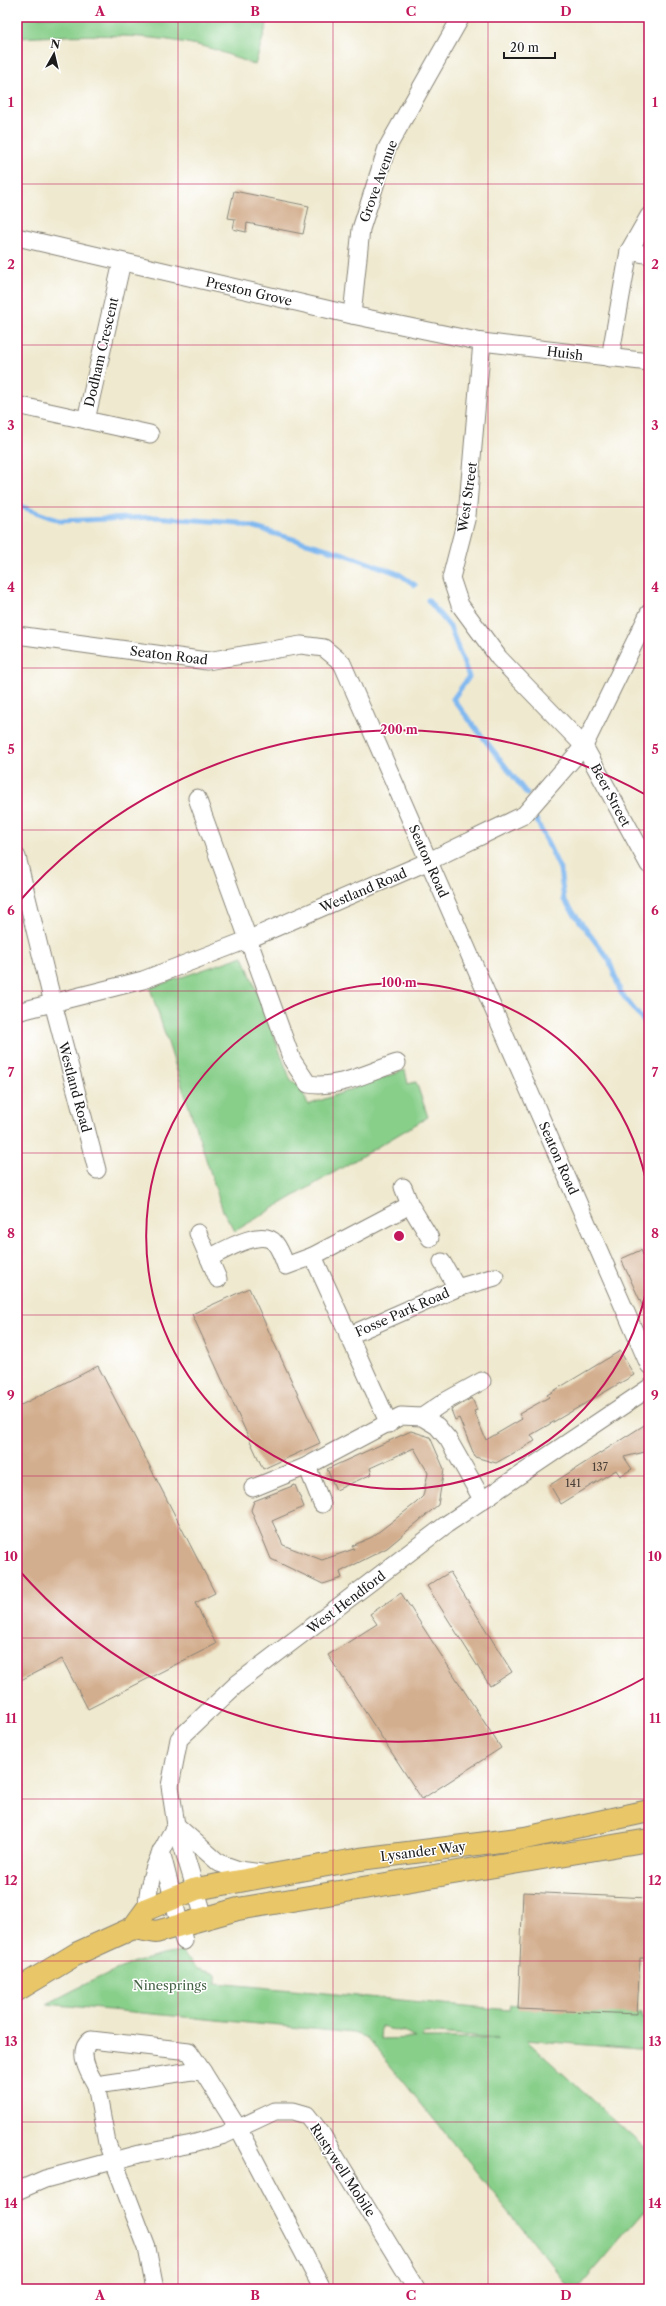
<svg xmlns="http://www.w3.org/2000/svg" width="666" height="2306" viewBox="0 0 666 2306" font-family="'Libre Caslon Text',serif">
<rect width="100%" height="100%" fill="#fff"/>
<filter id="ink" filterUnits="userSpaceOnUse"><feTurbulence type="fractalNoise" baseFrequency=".025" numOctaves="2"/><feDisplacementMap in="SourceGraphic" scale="8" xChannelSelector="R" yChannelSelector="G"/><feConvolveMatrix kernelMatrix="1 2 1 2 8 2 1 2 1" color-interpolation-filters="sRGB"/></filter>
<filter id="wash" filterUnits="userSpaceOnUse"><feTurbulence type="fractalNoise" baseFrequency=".012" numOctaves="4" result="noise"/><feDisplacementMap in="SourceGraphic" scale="16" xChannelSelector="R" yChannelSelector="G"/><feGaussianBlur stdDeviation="0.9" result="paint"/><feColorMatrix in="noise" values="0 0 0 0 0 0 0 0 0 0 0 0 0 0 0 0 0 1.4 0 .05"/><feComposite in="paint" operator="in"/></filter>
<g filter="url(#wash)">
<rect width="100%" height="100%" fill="#efe9cf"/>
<g fill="#88cf8a" stroke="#527653" fill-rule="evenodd">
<path d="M 17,17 L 269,17 L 255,65 C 236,58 217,49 197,45 C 137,32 78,35 17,38 Z"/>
<polygon points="243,956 291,1081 301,1088 308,1105 405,1070 408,1084 416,1082 428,1117 235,1231 223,1211 150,988"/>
<path d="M 181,1952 L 198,1969 L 216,1974 L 216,1983 L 509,2010 L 510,2005 L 641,2012 L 641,2016 L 649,2017 L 649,2050 L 526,2040 L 649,2152 L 649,2205 L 577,2289 L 571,2289 L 368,2038 L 354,2033 L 47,2004 C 90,1982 131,1958 181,1952 ZM 381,2026 L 403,2031 L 416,2038 L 380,2039 ZM 438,2033 L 497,2038 L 498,2038 L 422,2038 L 425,2034 Z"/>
</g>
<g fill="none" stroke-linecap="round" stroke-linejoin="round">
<g stroke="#7fb8f0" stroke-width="5">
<polyline points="17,505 60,521 154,517 238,523 344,554 399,574 415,585"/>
<polyline points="428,600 450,627 469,677 453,699 527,794"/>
<polyline points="536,819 560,869 564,900 609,960 621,993 649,1028"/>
</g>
</g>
<g id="blocks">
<g fill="#d3ae8e">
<polygon points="234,191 309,206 303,234 247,223 246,232 233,229 235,219 228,218"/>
<polygon points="641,1250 649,1269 649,1320 621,1259"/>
<polygon points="249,1288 320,1443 263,1469 192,1314"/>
<polygon points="620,1351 634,1375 531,1435 535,1441 496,1463 475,1457 459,1418 455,1420 451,1410 472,1398 477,1410 474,1411 486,1440 522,1419 519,1414 549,1397 547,1395"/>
<polygon points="98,1366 215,1593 195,1603 216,1644 88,1709 62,1659 17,1682 17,1407"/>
<polygon points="649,1422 649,1451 624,1457 632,1469 620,1476 616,1470 561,1504 550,1485"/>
<polygon points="411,1431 430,1437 444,1469 438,1505 387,1548 340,1572 342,1578 323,1584 271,1559 251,1510 254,1501 295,1485 304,1507 272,1521 283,1545 322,1560 354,1549 352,1546 372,1537 416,1503 423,1496 428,1473 414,1448 370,1468 372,1474 336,1490 327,1469"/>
<polygon points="450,1572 512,1672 490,1686 427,1586"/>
<polygon points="401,1593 501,1748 422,1799 328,1655 377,1624 370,1614"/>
<polygon points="523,1892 649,1898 649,1958 640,1958 637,2014 518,2009"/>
</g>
</g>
</g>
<g filter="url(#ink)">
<use href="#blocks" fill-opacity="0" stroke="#868276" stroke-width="1"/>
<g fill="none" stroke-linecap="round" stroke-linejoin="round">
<defs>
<g id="minor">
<polyline points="17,237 352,315 482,342 649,362"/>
<polyline points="629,251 649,255"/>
<polyline points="352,315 361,229 387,148 461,17"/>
<polyline points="482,342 467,516 451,578 460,605 499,658 584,746 649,865"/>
<polyline points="610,358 629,251 649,216"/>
<polyline points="17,405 150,434"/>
<polyline points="86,420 122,262"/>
<polyline points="17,635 207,661 301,645 324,648 342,663 649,1365"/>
<path d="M 197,798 L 292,1060 L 308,1084 C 338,1089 369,1072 397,1063"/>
<polyline points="17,857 53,1003 97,1170"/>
<polyline points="17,1012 143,980 247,940 429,861 524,815 584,746 649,613"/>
<polyline points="403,1187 410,1205 430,1238"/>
<polyline points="198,1233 218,1279"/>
<polyline points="313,1256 389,1424"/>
<path d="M 209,1258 C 223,1251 262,1227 275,1243 C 280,1249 283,1258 286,1266 L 313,1256 L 410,1205"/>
<polyline points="442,1262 457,1288"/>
<polyline points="348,1336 457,1288 495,1277"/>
<polyline points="422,1417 444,1402 482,1381"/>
<polyline points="307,1466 322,1504"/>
<polyline points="253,1488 307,1466 401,1416 422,1417 437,1426 448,1439 482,1499"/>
<polyline points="176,1825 219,1863 239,1870 262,1873"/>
<polyline points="161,1851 184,1941"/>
<path d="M 147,1909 C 147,1878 160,1852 176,1825"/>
<polyline points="204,1917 176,1825 170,1786 179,1739 238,1683 447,1524 649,1388"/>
<path d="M 96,2085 C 88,2072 76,2051 91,2040 L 189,2051 L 203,2072"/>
<polyline points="17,2191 45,2179 139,2154 192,2144 224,2135 275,2111 293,2111 307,2115 321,2133 416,2289"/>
<polyline points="157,2289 154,2284 147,2248 107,2143 96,2085 192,2071 203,2072 238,2128 322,2288"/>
</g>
<g id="major">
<polyline points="133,1928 156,1932 238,1909 649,1840"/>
<polyline points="17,1990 78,1953 133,1928 147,1909 196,1889 360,1859 525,1838 649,1811"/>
</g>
</defs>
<use href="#minor" stroke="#868276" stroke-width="19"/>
<use href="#major" stroke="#868276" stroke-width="24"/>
<use href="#minor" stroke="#fff" stroke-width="17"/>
<use href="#major" stroke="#e9c769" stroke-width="22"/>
</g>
</g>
<path fill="none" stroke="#c2185b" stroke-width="1" stroke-opacity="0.55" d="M 178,17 L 178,2289M 333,17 L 333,2289M 488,17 L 488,2289M 17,184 L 649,184M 17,345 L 649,345M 17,507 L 649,507M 17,668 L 649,668M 17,830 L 649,830M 17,991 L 649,991M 17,1153 L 649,1153M 17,1315 L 649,1315M 17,1476 L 649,1476M 17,1638 L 649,1638M 17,1799 L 649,1799M 17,1961 L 649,1961M 17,2122 L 649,2122"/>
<g fill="none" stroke="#c2185b" stroke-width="2">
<path d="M649 1276A253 253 0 1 1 649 1196"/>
<path d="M648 1676A506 506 0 0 1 17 1568M17 904A506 506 0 0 1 648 796"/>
</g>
<g text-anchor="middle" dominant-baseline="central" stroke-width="3" stroke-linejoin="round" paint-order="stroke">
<g font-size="11" fill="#4a4038">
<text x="600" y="1467">137</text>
<text x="573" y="1483">141</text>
</g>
<g font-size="13" fill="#1c1c1c" stroke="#fff">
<text transform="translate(378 181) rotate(-70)">Grove Avenue</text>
<text transform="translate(249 291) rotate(13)">Preston Grove</text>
<text transform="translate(101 352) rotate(-77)">Dodham Crescent</text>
<text transform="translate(565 353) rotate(7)">Huish</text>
<text transform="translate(467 497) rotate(-82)">West Street</text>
<text transform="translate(169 655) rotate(7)">Seaton Road</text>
<text transform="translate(611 795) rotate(62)">Beer Street</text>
<text transform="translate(429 861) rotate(66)">Seaton Road</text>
<text transform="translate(363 890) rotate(-23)">Westland Road</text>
<text transform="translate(75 1087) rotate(75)">Westland Road</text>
<text transform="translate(559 1158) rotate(66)">Seaton Road</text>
<text transform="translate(402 1312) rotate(-24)">Fosse Park Road</text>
<text transform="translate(346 1602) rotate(-37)">West Hendford</text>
<text transform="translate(423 1851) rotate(-7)">Lysander Way</text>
<text transform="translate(343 2170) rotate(57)">Rustywell Mobile</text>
</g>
<g font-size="13" fill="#476448" stroke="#fff">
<text x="170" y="1985">Ninesprings</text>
</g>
</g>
<circle cx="399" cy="1236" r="6" fill="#c2185b" stroke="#fff" stroke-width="2"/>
<g font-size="12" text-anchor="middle" font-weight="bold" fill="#c2185b" stroke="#fff" stroke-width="3" stroke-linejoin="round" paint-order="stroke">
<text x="399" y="734">200 m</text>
<text x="399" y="987">100 m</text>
</g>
<rect width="666" height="2306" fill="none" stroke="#fff" stroke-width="44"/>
<g transform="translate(54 54) rotate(8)" stroke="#ffffff" stroke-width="3" paint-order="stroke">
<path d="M0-3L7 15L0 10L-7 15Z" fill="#1c1c1c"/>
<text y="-6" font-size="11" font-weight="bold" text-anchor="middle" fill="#1c1c1c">N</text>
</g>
<path d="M504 52v6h51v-6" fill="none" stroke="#1c1c1c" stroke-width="2"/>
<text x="510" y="52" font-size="12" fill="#1c1c1c" stroke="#ffffff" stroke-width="3" paint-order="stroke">20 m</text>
<rect x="22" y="22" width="622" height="2262" fill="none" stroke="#c2185b" stroke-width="1.5"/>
<g font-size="13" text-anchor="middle" font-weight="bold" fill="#c2185b">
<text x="100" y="16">A</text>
<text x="255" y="16">B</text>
<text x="411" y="16">C</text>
<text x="566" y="16">D</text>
<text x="11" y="107">1</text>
<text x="655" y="107">1</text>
<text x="11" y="269">2</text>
<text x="655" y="269">2</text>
<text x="11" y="430">3</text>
<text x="655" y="430">3</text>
<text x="11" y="592">4</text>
<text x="655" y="592">4</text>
<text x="11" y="754">5</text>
<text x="655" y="754">5</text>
<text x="11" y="915">6</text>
<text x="655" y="915">6</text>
<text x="11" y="1077">7</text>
<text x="655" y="1077">7</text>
<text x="11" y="1238">8</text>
<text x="655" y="1238">8</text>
<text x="11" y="1400">9</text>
<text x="655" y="1400">9</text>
<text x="11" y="1561">10</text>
<text x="655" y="1561">10</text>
<text x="11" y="1723">11</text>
<text x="655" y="1723">11</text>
<text x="11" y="1885">12</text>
<text x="655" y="1885">12</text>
<text x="11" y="2046">13</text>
<text x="655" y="2046">13</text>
<text x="11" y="2208">14</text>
<text x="655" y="2208">14</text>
<text x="100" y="2300">A</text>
<text x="255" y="2300">B</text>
<text x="411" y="2300">C</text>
<text x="566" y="2300">D</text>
</g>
</svg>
